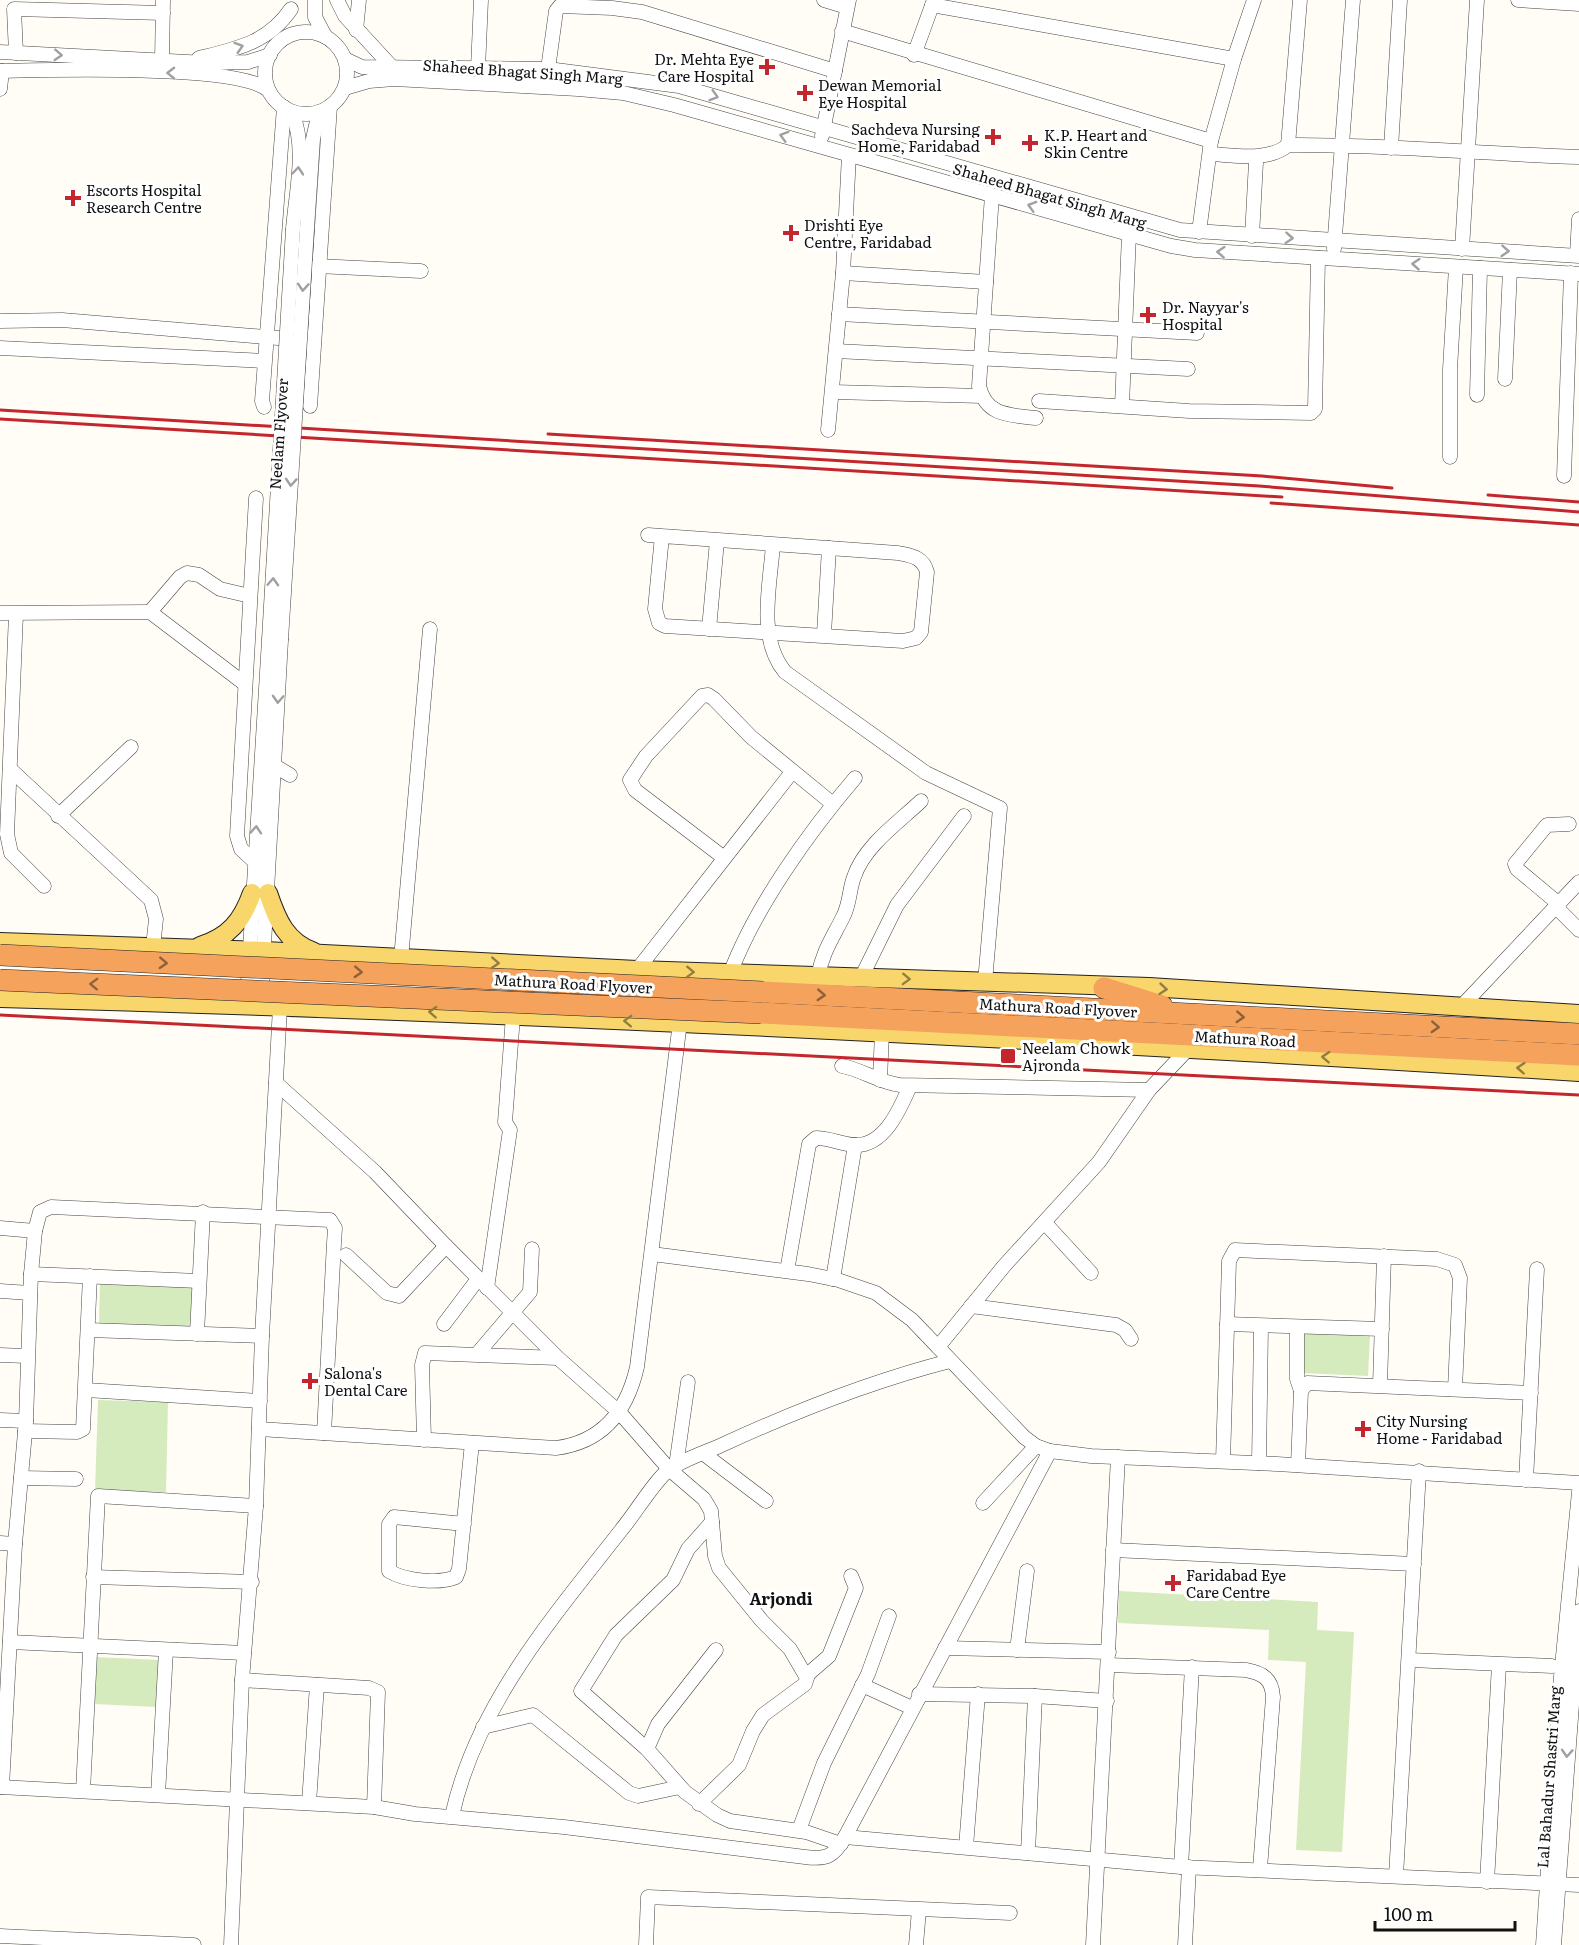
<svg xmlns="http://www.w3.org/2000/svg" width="1579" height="1945" viewBox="0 0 1579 1945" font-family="Literata,serif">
<rect width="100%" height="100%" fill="#fffdf5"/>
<g fill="#d5ebbd">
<polygon points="100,1283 193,1287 192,1328 99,1324"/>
<polygon points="1303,1333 1370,1336 1368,1376 1301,1373"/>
<polygon points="98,1400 168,1402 166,1492 95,1491"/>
<polygon points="1119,1591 1318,1602 1317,1630 1354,1632 1342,1852 1296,1850 1306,1662 1268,1660 1269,1630 1118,1623"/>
<polygon points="95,1657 159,1660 157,1707 94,1704"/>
</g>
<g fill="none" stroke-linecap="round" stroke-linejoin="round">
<defs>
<g id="minor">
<polyline points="315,0 315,17 325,36"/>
<polyline points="337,0 345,16 391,66"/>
<polyline points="824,0 847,7"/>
<polyline points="1518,0 1579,4"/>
<polyline points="932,5 1234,59"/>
<polyline points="356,30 359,0"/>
<polyline points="842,31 1211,141"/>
<circle cx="306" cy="73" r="41"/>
<polyline points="0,52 206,63 248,62 270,55"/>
<polyline points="16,53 14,9 163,13"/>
<polyline points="914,55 934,0"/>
<path d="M 199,58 C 236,49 268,43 291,9"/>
<polyline points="345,59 362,67 548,69 679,86 1180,230 1579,256"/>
<polyline points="162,61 163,0"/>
<polyline points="478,69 481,0"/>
<polyline points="548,69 556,11 560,6 612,8 642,12 835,71"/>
<path d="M 0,71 C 48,70 237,64 268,90"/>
<polyline points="345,88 369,81 394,79 578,89 623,93 674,105 1171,246 1195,250 1579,274"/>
<polyline points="0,89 2,71"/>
<path d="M 292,112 C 307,149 296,191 293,229"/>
<polyline points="822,136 849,0"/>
<polyline points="1288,145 1300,0"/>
<polyline points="1391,148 1400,0"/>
<path d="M 1210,154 C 1233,155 1269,162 1288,145 C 1385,144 1482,154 1579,157"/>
<path d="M 992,195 L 979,386 C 986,416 1009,415 1036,418"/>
<polyline points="307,229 313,139 319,112"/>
<polyline points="1199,232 1211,141 1234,59 1254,0"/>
<polyline points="1252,236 1256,162"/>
<polyline points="1334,249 1353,0"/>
<polyline points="1462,249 1477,0"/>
<polyline points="1577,255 1579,219"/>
<polyline points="317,266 421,271"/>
<polyline points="843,273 986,282"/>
<polyline points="839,314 1197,333"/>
<polyline points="0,321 62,320 313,341"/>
<polyline points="0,348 264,361"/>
<polyline points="836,351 1188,369"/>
<polyline points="1505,379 1510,270"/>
<polyline points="833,392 982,396"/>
<polyline points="1477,395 1480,268"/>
<polyline points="1039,401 1189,411 1311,413 1315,409 1318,258"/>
<polyline points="310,406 330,106"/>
<polyline points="1122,406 1129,234"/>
<polyline points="264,407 262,401 284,107"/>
<polyline points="828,430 843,273 849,155"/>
<polyline points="1450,457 1450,369 1456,267"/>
<polyline points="1564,476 1571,273"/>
<path d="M 648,535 L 898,553 C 912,556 923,557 927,572 L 921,632 L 916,638 L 903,641 L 665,626 L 659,623 L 655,609 L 662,536"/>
<path d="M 773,545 C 770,586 757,638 785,672 L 926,773 L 1000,808 L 985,982"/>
<polyline points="150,612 180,577 187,573 199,575 220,589 250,596"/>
<polyline points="0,613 150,612 245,684"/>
<polyline points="16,614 7,834 11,853 44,886"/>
<polyline points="709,629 717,541"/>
<polyline points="824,634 829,548"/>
<polyline points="275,766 290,775"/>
<polyline points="10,769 151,900 156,919 153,947"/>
<polyline points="58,816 131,747"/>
<polyline points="723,857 635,790 630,780 646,756 702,696 708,695 714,699 751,737 833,804"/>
<polyline points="254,861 241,849 237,836 256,498"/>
<polyline points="1559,904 1517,869 1515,864 1547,825 1569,824"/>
<polyline points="1556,907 1579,930"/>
<polyline points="401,959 430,629"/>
<polyline points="637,970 792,772"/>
<path d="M 730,974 C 755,907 809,832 855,778"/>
<path d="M 818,976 C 823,951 832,939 843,917 C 850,904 849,890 854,877 C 864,846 899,822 921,801"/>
<polyline points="861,978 897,905 964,816"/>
<polyline points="247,998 269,640"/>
<polyline points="261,998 281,640"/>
<polyline points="1461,1007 1579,882"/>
<path d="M 842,1066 C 863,1070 880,1083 900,1085 L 1149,1090"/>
<polyline points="880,1080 882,1032"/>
<polyline points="276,1083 375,1172 446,1246 558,1358 620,1413 669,1469 704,1499 711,1511 715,1556 719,1568 762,1621 790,1649 807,1678 805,1684 763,1715 753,1731 739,1765 699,1804"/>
<polyline points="1045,1223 1091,1273"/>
<polyline points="0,1228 35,1231"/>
<polyline points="652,1254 808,1274 838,1280 876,1293 912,1320 1024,1437 1036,1446 1050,1451 1091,1456 1277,1464 1579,1483"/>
<polyline points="346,1255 387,1293 399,1296 446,1246"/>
<path d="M 787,1271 L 809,1144 L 816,1138 C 829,1138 841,1144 854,1145 C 884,1147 900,1109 910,1086"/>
<polyline points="31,1274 199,1281"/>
<polyline points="833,1279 855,1145"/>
<polyline points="487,1288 510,1130 505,1122 513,1016"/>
<polyline points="0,1291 30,1293"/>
<polyline points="971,1306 1116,1325 1125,1330 1131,1339"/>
<polyline points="444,1324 478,1279"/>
<polyline points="1227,1324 1382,1329"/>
<polyline points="1297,1327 1297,1379 1301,1391"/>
<polyline points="88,1330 262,1336"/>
<polyline points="197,1334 203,1212"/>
<polyline points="938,1347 1004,1266 1099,1162 1149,1090 1188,1049"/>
<polyline points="477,1354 530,1292 532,1249"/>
<polyline points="0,1355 26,1356"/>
<polyline points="1380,1385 1384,1256"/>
<polyline points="86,1390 260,1401"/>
<polyline points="0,1420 26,1421"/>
<path d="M 259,1429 L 556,1448 C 603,1442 627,1411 637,1367 L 680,1022"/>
<polyline points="25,1431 77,1432 83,1429 90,1276"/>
<polyline points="424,1440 422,1365 425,1353 558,1358"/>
<polyline points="704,1454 766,1501"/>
<polyline points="1223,1461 1229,1261 1235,1250 1437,1259 1455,1265 1460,1278 1455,1389"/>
<polyline points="1259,1463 1261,1326"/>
<polyline points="1298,1465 1301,1391 1307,1383 1531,1393"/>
<polyline points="676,1466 688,1382"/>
<polyline points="21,1478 76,1479"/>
<polyline points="1526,1480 1537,1269"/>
<polyline points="983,1503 1036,1446"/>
<polyline points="712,1522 688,1549 673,1580 616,1635 581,1691 647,1749 685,1792 717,1815 730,1821 806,1832 841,1844"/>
<path d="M 464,1524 L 394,1517 L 389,1524 L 389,1571 C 405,1581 439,1584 456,1577 L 459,1569 L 472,1443"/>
<polyline points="0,1543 15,1544"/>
<polyline points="1113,1550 1414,1564"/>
<polyline points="93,1577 252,1582"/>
<polyline points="10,1642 244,1653"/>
<polyline points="945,1648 1109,1652"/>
<polyline points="1017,1650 1027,1571"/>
<polyline points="1410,1660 1552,1666"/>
<path d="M 1109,1665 L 1246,1670 C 1263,1673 1272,1679 1273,1697 L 1260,1869"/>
<polyline points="807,1675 829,1656 856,1588 851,1576"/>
<polyline points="242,1680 369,1688 378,1692 374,1807"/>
<polyline points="862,1685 912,1708"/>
<polyline points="919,1694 1035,1696 1107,1701"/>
<polyline points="483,1727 533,1715 629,1793 638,1796 680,1787"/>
<polyline points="647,1749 658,1724 716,1650"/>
<path d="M 0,1787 L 374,1807 L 415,1814 L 564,1827 L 805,1857 C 827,1860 834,1856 845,1837 L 1050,1451"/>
<polyline points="2,1787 15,1544 26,1421 31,1274 35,1231 40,1212 51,1207 330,1220 335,1228 334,1243 324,1433"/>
<polyline points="83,1791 98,1496 256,1506"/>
<polyline points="158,1795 166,1650"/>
<polyline points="309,1803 317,1685"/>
<path d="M 452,1816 C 476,1705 554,1616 622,1529 C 634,1515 657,1477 670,1469 C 686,1458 707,1452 724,1444 C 798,1410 872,1381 950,1361"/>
<polyline points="799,1830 824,1763 868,1674 889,1616"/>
<polyline points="845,1837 1181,1867 1579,1885"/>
<polyline points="966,1847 978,1694"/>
<polyline points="1028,1853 1035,1696"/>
<polyline points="1181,1867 1192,1667"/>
<polyline points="1396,1876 1419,1471"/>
<polyline points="1487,1882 1499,1665"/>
<polyline points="0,1936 194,1945"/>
<polyline points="231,1945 242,1680 256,1506 262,1336 280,1007"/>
<polyline points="646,1945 648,1897 1010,1913"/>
<polyline points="916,1945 919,1910"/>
<polyline points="1093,1945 1118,1457"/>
<polyline points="1185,1945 1189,1867"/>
<polyline points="1543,1945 1560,1687 1579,1492"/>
<polyline points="1554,1945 1579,1611"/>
</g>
<g id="major">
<path d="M 268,893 C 277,920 286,942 314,952"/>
<polyline points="0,942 265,951 637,970 1149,987 1579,1014"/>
<path d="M 200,946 C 229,937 242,921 252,893"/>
<path d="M 0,998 C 527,1012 1053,1039 1579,1072"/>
</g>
<g id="highway">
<polyline points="1104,988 1162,1006"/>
<polyline points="763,992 1579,1034"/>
<polyline points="761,1013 1579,1055"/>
</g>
</defs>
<use href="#minor" stroke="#444" stroke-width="15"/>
<use href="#major" stroke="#222" stroke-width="20"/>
<use href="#highway" stroke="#222" stroke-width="22"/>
<use href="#minor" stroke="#fff" stroke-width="14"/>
<use href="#major" stroke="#f9d66b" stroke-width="18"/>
<use href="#highway" stroke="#f5a25d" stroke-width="21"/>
<g stroke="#c4262e" stroke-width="3">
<polyline points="0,410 1259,486 1579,512"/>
<polyline points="0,419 1282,497"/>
<polyline points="548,434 1262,476 1392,488"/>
<polyline points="1488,495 1579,502"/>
<polyline points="1271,503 1579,525"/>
<polyline points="0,1015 1579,1095"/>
</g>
<defs>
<g id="minor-bridge">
<polyline points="269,640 293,229"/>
<polyline points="281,640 307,229"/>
</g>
<g id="highway-bridge">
<polyline points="0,955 763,992"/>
<polyline points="0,980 761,1013"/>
</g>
</defs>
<use href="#minor-bridge" stroke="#444" stroke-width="15" stroke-linecap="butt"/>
<use href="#highway-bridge" stroke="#222" stroke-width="22" stroke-linecap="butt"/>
<use href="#minor-bridge" stroke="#fff" stroke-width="14"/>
<use href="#highway-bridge" stroke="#f5a25d" stroke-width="21"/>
</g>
<defs><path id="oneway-chevron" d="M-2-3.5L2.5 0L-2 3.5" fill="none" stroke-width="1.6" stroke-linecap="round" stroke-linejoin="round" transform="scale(1.5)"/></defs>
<g stroke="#a0a0a0">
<use href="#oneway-chevron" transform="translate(239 47) rotate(-17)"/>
<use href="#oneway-chevron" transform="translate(58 55) rotate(3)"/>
<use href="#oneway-chevron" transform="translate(171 73) rotate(-179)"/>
<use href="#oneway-chevron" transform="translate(714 96) rotate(16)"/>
<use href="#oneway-chevron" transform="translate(784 136) rotate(-164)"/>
<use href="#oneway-chevron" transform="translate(298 171) rotate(-85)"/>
<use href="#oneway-chevron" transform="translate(1032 206) rotate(-164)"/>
<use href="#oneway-chevron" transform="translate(1289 238) rotate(4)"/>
<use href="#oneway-chevron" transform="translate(1505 251) rotate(4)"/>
<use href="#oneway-chevron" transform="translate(1221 252) rotate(-176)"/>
<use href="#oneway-chevron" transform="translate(1416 264) rotate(-176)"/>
<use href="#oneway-chevron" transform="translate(303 287) rotate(94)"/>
<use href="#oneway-chevron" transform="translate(291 482) rotate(94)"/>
<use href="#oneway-chevron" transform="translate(273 582) rotate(-87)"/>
<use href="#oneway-chevron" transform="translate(278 699) rotate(93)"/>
<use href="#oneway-chevron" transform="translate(256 830) rotate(-86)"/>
<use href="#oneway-chevron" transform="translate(1567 1753) rotate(94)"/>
</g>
<g stroke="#8e613b">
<use href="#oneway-chevron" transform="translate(163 963) rotate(3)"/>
<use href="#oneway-chevron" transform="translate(358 972) rotate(3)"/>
<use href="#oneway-chevron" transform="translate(94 984) rotate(-178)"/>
<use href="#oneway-chevron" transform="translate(821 995) rotate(3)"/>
<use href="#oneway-chevron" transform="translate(1240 1017) rotate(3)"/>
<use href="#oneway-chevron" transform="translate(1435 1027) rotate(3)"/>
</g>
<g stroke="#917d42">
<use href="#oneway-chevron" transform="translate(495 963) rotate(3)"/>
<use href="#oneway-chevron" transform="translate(690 972) rotate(2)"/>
<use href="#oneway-chevron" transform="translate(906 979) rotate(2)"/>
<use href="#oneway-chevron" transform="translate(1163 989) rotate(5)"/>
<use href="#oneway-chevron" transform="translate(433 1012) rotate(-177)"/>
<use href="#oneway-chevron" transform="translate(628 1021) rotate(-178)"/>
<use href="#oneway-chevron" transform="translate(1326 1057) rotate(-177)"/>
<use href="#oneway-chevron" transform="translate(1521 1068) rotate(-176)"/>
</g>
<g fill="#c4262e" stroke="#fff" stroke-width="2">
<path d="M764 58h6v6h6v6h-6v6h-6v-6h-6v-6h6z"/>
<path d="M802 84h6v6h6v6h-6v6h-6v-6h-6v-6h6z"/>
<path d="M990 128h6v6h6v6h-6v6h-6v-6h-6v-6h6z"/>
<path d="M1027 134h6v6h6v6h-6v6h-6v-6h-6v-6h6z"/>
<path d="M70 189h6v6h6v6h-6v6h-6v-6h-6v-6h6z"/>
<path d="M788 224h6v6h6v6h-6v6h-6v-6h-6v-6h6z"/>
<path d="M1145 306h6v6h6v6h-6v6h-6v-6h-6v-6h6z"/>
<rect x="1000" y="1048" width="16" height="16" rx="3"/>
<path d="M307 1372h6v6h6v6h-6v6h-6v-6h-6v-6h6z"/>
<path d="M1360 1420h6v6h6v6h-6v6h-6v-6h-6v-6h6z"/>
<path d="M1170 1574h6v6h6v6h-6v6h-6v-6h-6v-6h6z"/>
</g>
<g text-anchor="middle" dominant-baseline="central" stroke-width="6" stroke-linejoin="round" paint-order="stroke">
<g font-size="15" fill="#111" stroke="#fff" text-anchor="start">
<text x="754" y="58" text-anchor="end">Dr. Mehta Eye<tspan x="754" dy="17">Care Hospital</tspan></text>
<text x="818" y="84">Dewan Memorial<tspan x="818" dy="17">Eye Hospital</tspan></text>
<text x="980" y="128" text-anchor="end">Sachdeva Nursing<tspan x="980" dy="17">Home, Faridabad</tspan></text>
<text x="1044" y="134">K.P. Heart and<tspan x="1044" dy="17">Skin Centre</tspan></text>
<text x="86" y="189">Escorts Hospital<tspan x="86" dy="17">Research Centre</tspan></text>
<text x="804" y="224">Drishti Eye<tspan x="804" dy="17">Centre, Faridabad</tspan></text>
<text x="1162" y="306">Dr. Nayyar's<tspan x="1162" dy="17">Hospital</tspan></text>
<text x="1022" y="1047">Neelam Chowk<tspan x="1022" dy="17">Ajronda</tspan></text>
<text x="324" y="1372">Salona's<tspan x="324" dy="17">Dental Care</tspan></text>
<text x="1376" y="1420">City Nursing<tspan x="1376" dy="17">Home - Faridabad</tspan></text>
<text x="1186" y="1574">Faridabad Eye<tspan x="1186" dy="17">Care Centre</tspan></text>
</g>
<g font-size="15" fill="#111" stroke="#fff">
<text transform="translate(523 71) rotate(4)">Shaheed Bhagat Singh Marg</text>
<text transform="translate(1050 195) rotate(16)">Shaheed Bhagat Singh Marg</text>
<text transform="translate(278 434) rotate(-86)">Neelam Flyover</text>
<text transform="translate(573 983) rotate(3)">Mathura Road Flyover</text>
<text transform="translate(1058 1007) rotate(3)">Mathura Road Flyover</text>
<text transform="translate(1245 1038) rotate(3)">Mathura Road</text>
<text transform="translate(1548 1777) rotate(-86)">Lal Bahadur Shastri Marg</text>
</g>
<g font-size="16" font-weight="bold" fill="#111" stroke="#fff">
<text x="781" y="1598">Arjondi</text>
</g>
</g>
<path d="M1375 1921v9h140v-9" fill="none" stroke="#111111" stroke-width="3"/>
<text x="1384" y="1921" font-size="18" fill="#111111" stroke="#ffffff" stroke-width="4.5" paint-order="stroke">100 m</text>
</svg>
